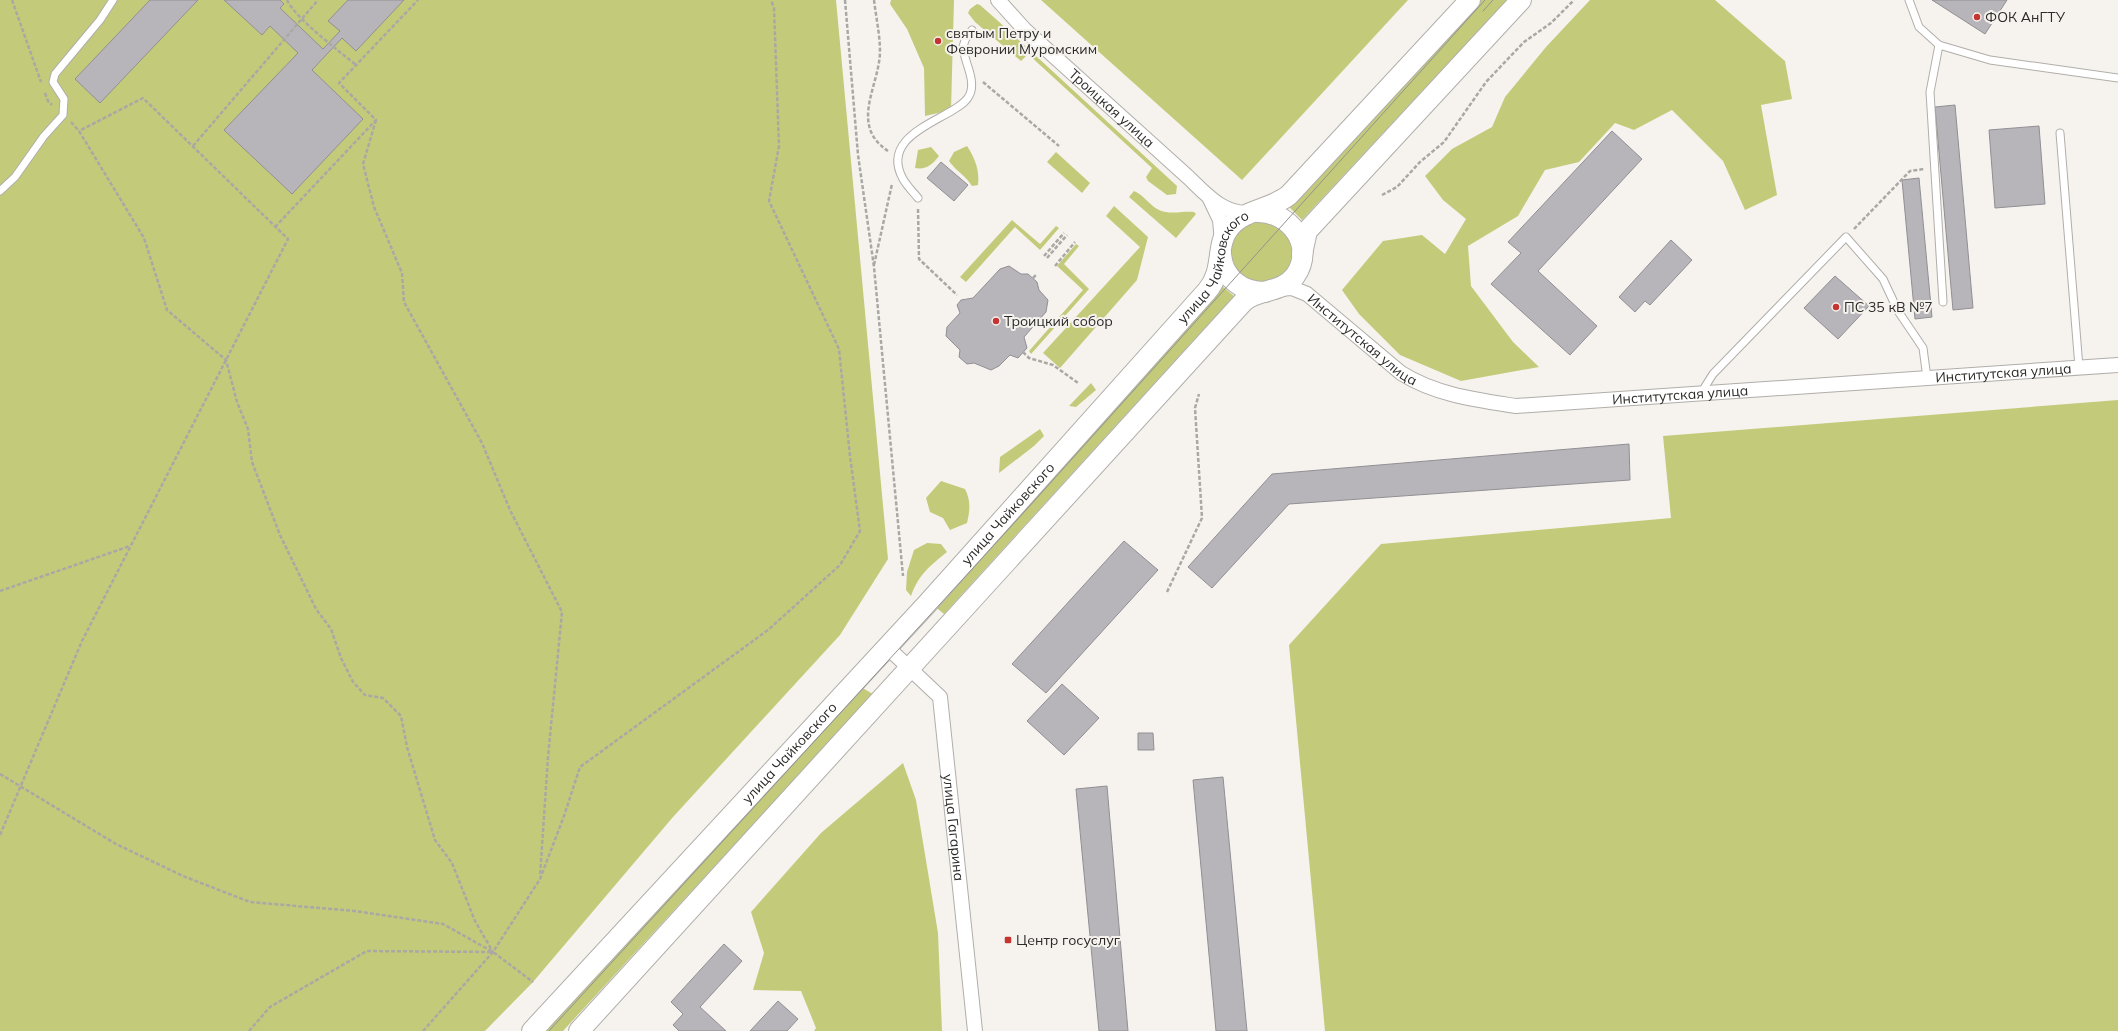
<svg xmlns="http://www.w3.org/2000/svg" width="2118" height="1031" viewBox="0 0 2118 1031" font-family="Mulish,sans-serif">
<rect width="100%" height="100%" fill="#f6f3ee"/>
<g fill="#c3cb7a">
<polygon points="0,0 836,0 888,559 840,635 673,817 533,982 485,1031 0,1031"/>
<polygon points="891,0 954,0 951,110 925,116 924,68 907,29 890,4"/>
<polygon points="1041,0 1408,0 1242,180"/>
<polygon points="1478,0 1507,0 1302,220 1289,207"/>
<polygon points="1590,0 1715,0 1785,61 1792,99 1761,105 1777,195 1745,210 1723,161 1672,110 1634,130 1615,123 1579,162 1545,170 1518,216 1468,246 1471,286 1513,342 1539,367 1461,381 1400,355 1359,314 1342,290 1383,241 1422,235 1445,254 1466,219 1443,200 1425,176 1452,149 1492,127 1505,97 1546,47"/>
<polygon points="977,4 980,5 997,20 1177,186 1176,194 1167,195 1148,181 1146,177 1152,168 1028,54 1021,61 975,22 968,13 970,9"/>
<path d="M 967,146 C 975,158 980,171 978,185 L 972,186 C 966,176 956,171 949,161 L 954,152 Z"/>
<path d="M 931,147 L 939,156 C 932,165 926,170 915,168 L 918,150 Z"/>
<polygon points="1056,152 1090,183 1082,193 1047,162"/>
<path d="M 1134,191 C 1144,195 1149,205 1159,210 C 1169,215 1184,211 1194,212 L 1196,214 L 1176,238 L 1129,197 Z"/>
<polygon points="1114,206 1148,237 1137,280 1060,368 1043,353 1140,247 1106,216"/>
<polygon points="1277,219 1298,253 1286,279 1247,286 1225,253 1242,222"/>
<polygon points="1012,220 1040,244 1056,226 1059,228 1040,250 1015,227 966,282 960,277"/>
<polygon points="1076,244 1079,246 1064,264 1089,289 1031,354 1029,351 1083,290 1057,266"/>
<polygon points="1222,286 1234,296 944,614 933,605"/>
<polygon points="1091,383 1096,390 1076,407 1069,406"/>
<polygon points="2118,400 2118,1031 1325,1031 1289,645 1381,544 1671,518 1663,436"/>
<polygon points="1040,429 1044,436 1034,446 999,473 1000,457"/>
<path d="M 941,481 L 965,489 C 971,501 970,510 967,523 L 950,530 L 943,518 L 930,512 L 926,498 Z"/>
<path d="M 927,543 L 941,544 L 947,552 C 930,566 919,574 911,596 L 906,590 L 907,572 L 914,550 Z"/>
<polygon points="859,686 873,694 563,1031 542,1031"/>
<polygon points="903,763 916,800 938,933 942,1031 814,1031 816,1028 801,991 753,990 764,953 751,912 821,833"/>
</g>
<g fill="#b7b5ba" stroke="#918f94">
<polygon points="150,0 198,0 100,103 75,79"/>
<polygon points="224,0 280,0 284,4 280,8 323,49 340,31 328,21 348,0 404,0 356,51 342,38 312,70 363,119 292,194 224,130 298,53 270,26 262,35"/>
<polygon points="1932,0 2007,0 1985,34"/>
<polygon points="1955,105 1973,308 1953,310 1935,107"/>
<polygon points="2039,126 2045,204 1995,208 1989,130"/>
<polygon points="1612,131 1642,159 1538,271 1597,326 1570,355 1491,284 1521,253 1508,242"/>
<polygon points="941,162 968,185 954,201 927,178"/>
<polygon points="1919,178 1932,317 1915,319 1902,180"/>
<polygon points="1671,240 1692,260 1650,305 1645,301 1635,312 1619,297"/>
<polygon points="1009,266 1021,274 1028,274 1037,282 1039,290 1048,300 1046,312 1024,337 1027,348 1018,358 1010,355 999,366 991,370 974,363 967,364 959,357 960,350 946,336 947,327 960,313 957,305 961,300 973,298 1000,269"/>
<polygon points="1835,276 1869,306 1838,339 1804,308"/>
<polygon points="1629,444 1630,480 1289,504 1212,588 1188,567 1272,474"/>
<polygon points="1124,541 1158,570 1046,693 1012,664"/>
<polygon points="1062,684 1099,718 1064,755 1027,721"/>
<polygon points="1138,733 1153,733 1154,750 1138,750"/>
<polygon points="1223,777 1247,1031 1216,1031 1193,780"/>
<polygon points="1107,786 1128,1031 1099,1031 1076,789"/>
<polygon points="724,944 742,961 700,1007 726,1031 679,1031 673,1025 683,1014 671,1002"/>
<polygon points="778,1001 798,1019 787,1031 750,1031"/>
</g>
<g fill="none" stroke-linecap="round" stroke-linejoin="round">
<defs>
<g id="lane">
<polyline points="1909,0 1919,27 1939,45 1990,60 2118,78"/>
<polyline points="1939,45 1930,92 1943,302"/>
<polyline points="2060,133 2079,367"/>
<polyline points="0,191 15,177 44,136 63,115 64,99 53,82 55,74 100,20 113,0"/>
<path d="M 918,198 C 913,192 907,186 903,179 C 882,141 929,125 953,110 C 959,106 967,102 970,94 C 976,79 964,62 963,47 L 965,40 L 972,30"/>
<polyline points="1701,393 1713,374 1846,237 1883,279 1898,311 1923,348 1927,378"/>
</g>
<g id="street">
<path id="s1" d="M 998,0 L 1025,30 L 1188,177 C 1206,194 1223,215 1251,213"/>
<polyline points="1210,199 1220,220 1222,242"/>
<path id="s2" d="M 1278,289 L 1292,288 L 1307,294 L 1401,373 C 1436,395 1477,400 1516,406 L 2118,365"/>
<path id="s3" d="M 887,647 L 940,697 L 975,1031"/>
</g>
<g id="secondary">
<path d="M 1221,253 C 1222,277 1241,292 1265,292"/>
<polyline points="1302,254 1307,231 1521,0"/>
<path id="s4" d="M 532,1031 L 927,604 L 1207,291 C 1225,270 1215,246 1229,228 C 1244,209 1271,210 1289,195 L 1470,0"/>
<path d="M 579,1031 L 1243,302 C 1258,288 1281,294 1295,276 C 1316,246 1290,211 1257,212"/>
</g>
</defs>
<use href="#lane" stroke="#b1aeaa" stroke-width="9"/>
<use href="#street" stroke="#b1aeaa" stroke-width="16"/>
<use href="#secondary" stroke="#b1aeaa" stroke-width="22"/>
<g stroke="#aaa8a4" stroke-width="2.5" stroke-dasharray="4 2" stroke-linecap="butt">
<polyline points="12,0 41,82"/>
<path d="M 287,0 C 296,19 338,50 356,65"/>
<polyline points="845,0 858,155 874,267 903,576"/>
<path d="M 874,0 C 876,17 880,35 880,52 C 879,87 849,125 888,151"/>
<polyline points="983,82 1059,146"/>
<polyline points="45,93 48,101 52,105"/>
<polyline points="376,120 363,164 374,207 402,273 404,302 482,443 510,510 562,612 548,757 540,876"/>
<polyline points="71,122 79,131 144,238 167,310 226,360 237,402 248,429 252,462 280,535 316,609 331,629 341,658 353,682 365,695 383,698 401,716 407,747 435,840 452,863 475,921 493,952"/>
<polyline points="193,146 318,0"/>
<polyline points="1382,195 1397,187 1420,162 1444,142 1486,82 1524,42 1551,23 1574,0"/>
<polyline points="918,209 919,259 957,295"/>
<polyline points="275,227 376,120 339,83 418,0"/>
<polyline points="1854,229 1910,171 1924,169"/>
<polyline points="1044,256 1064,233"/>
<polyline points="1047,258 1067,235"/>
<polyline points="874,265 892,184"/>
<polyline points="1055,266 1075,242"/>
<polyline points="1033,278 1037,274"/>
<polyline points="1023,352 1029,358 1053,365 1078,383"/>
<polyline points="0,591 130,546"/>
<polyline points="1167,592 1202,518 1195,408 1199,394"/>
<polyline points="0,774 116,844 183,876 250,902 355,911 443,924 493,952 533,982"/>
<polyline points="0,835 82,641 288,239 143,98 79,131"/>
<polyline points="249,1031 270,1007 367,951 491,952"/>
<polyline points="423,1031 493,952 540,879 564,816 580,767 768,630 840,565 860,531 850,456 839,349 769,201 779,146 774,8 771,0"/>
</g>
<use href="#lane" stroke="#fff" stroke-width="7"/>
<use href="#street" stroke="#fff" stroke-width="14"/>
<use href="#secondary" stroke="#fff" stroke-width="20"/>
<g stroke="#94928e" stroke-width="1">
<polyline points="1483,11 1493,0"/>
<polyline points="549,1031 1027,509 1485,0"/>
</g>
</g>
<g fill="#c43531" stroke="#f6f3ee" stroke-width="1.5">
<circle cx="1977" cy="17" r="4"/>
<circle cx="938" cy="41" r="4"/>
<circle cx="1836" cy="307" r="4"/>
<circle cx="996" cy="321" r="4"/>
<rect x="1004" y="936" width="8" height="8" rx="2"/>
</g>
<g text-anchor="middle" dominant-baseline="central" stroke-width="4" stroke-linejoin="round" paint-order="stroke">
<g font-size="14" fill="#2c2b29" stroke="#f6f3ee" text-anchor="start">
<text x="1985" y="17">ФОК АнГТУ</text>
<text x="946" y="33">святым Петру и<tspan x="946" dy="16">Февронии Муромским</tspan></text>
<text x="1844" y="307">ПС 35 кВ №7</text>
<text x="1004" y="321">Троицкий собор</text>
<text x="1016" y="940">Центр госуслуг</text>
</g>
<g font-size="14" fill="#2c2b29" stroke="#f6f3ee">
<text stroke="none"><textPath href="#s1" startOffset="157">Троицкая улица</textPath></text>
<text stroke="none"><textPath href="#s4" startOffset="1027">улица Чайковского</textPath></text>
<text stroke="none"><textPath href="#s2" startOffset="102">Институтская улица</textPath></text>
<text stroke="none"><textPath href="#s2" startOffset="762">Институтская улица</textPath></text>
<text stroke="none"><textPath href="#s2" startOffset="438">Институтская улица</textPath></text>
<text stroke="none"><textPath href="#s4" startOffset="703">улица Чайковского</textPath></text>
<text stroke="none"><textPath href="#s4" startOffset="379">улица Чайковского</textPath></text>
<text stroke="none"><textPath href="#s3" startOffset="204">улица Гагарина</textPath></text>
</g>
</g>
</svg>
